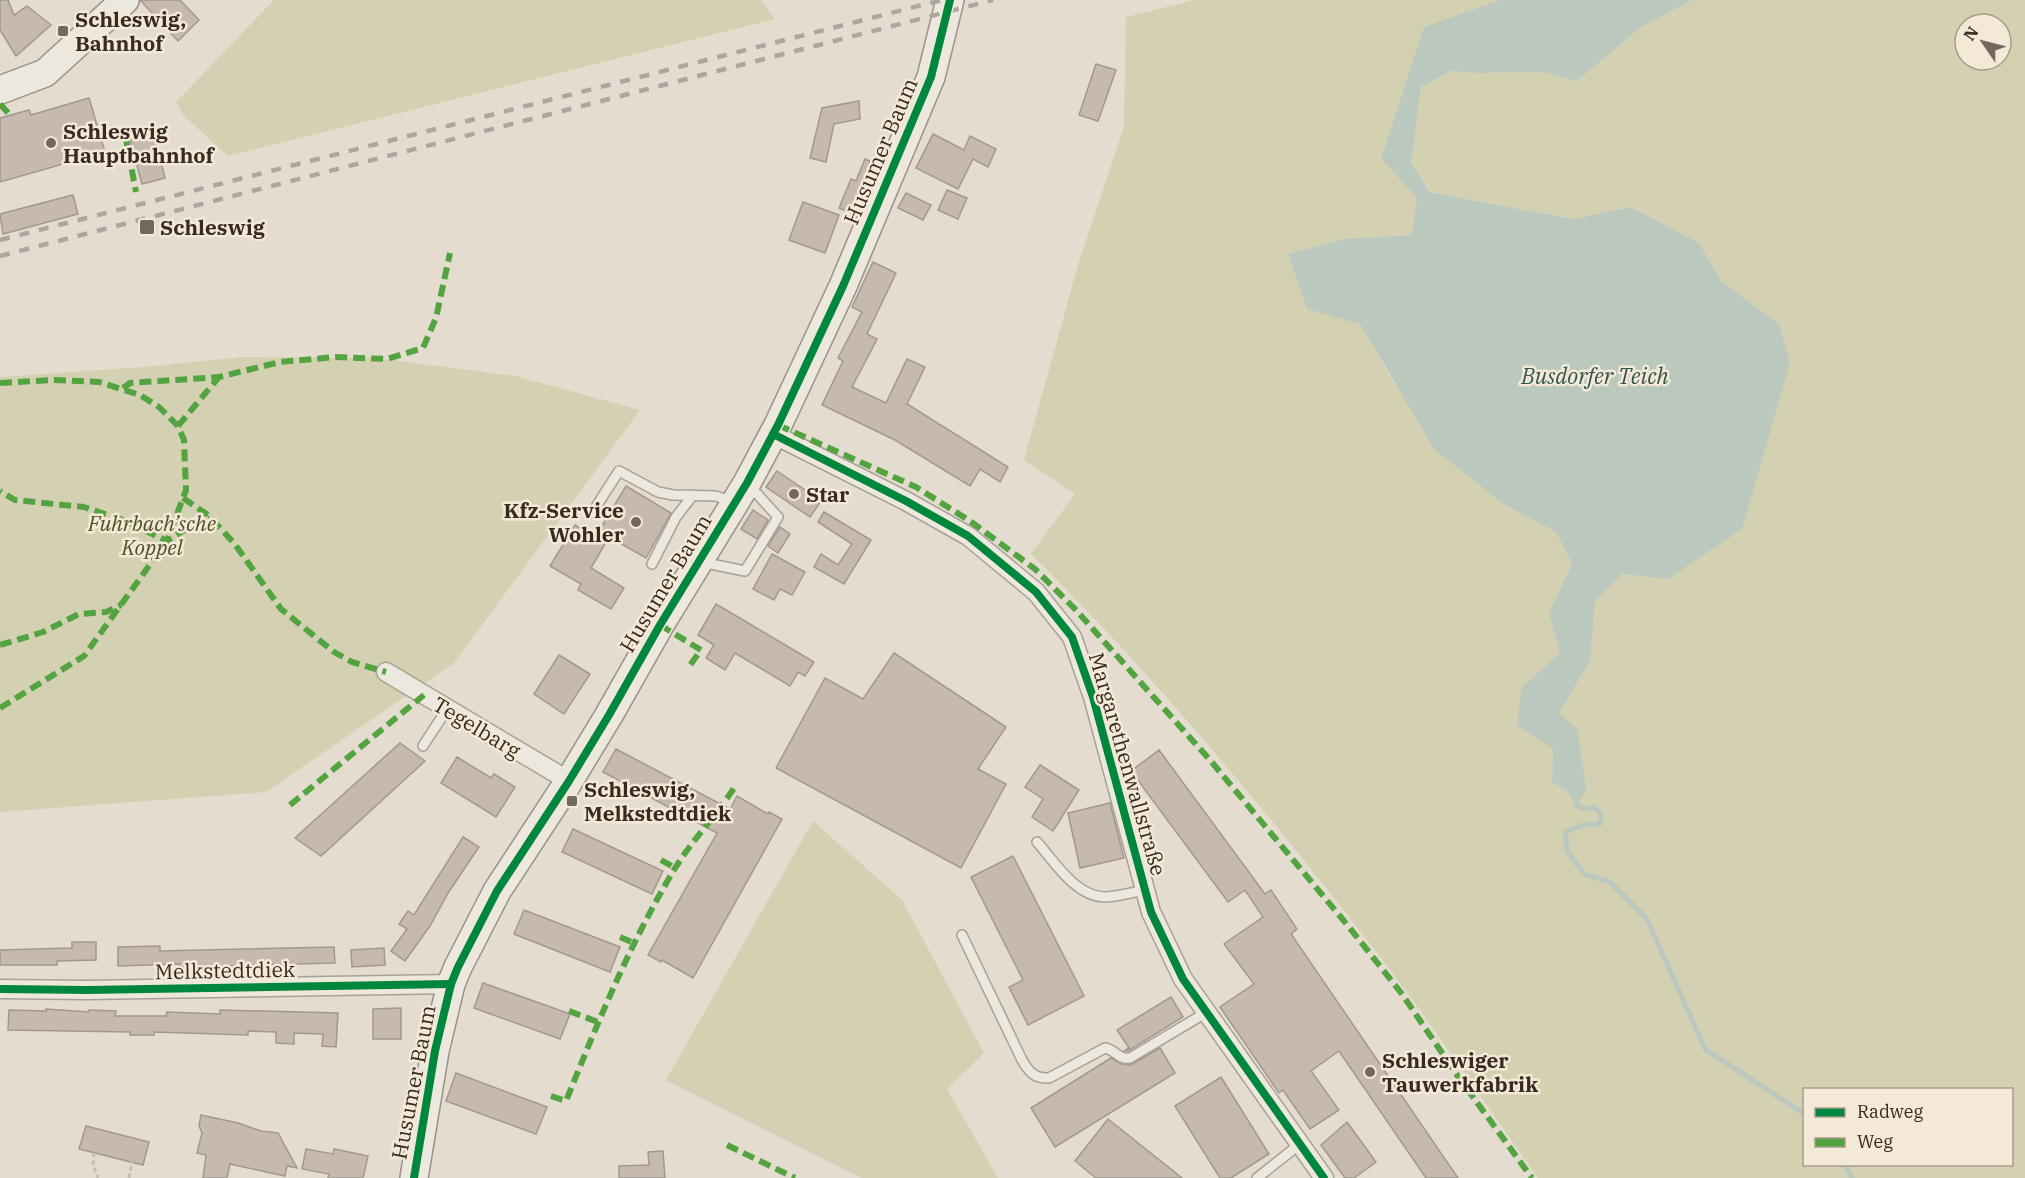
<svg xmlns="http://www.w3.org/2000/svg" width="2025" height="1178" viewBox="0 0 2025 1178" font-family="'IBM Plex Serif',serif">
<rect width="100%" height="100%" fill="#e3dccf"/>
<g fill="#d3d1b2" fill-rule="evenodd">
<polygon points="274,0 761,0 775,19 228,156 184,116 176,102"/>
<path d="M 1195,0 L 1500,0 L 1424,28 L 1381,157 L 1417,198 L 1412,235 L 1344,239 L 1288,254 L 1307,309 L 1360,323 L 1392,380 L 1505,505 L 1556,532 L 1572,564 L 1549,613 L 1560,653 L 1522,687 L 1553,749 L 1552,782 L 1567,791 L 1576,804 L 1559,713 L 1590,661 L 1595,601 L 1622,574 L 1669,579 L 1779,324 L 1722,282 L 1699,243 L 1631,207 L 1573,219 L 1431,192 L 1411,163 L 1421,87 L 1451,71 L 1477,73 L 1542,72 L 1577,81 L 1641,27 L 1692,0 L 2025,0 L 2025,1178 L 1538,1178 C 1482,1099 1428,1018 1368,941 C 1263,807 1153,674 1031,554 L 1075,494 L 1024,460 L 1078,265 L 1124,127 L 1126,17 ZM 1965,24 L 2001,24 L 2001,60 L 1965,60 ZM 1804,1090 L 2012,1090 L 2012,1164 L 1804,1164 Z"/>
<polygon points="243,357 374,358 515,376 640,410 454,663 266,792 0,812 0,377 144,367"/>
<polygon points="813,821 902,900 984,1053 947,1089 998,1178 862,1178 666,1080"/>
</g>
<polygon fill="#bac8be" points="1500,0 1692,0 1641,27 1577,81 1542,72 1477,73 1451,71 1421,87 1411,163 1430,192 1573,219 1631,207 1699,243 1722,282 1779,324 1790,363 1742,529 1668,579 1622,574 1595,601 1590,661 1559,713 1578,730 1586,791 1576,805 1567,791 1552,782 1553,749 1517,725 1522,687 1560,653 1549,613 1572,564 1556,532 1505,505 1435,450 1360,324 1307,309 1288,254 1344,239 1412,235 1417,198 1381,158 1424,27"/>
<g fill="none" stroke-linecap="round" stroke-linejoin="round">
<g stroke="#bac8be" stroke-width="5">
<polyline points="1576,805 1583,809 1594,807 1601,814 1600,824 1583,825 1565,832 1567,851 1584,874 1610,882 1647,919 1705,1049 1804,1114"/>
<polyline points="1844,1164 1852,1178"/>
</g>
</g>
<g fill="#c6bab0" stroke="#a3988e" stroke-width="1.5">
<polygon points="0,0 8,0 14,15 27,6 51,25 16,56 0,30"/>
<polygon points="140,0 180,0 199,20 178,41"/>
<polygon points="1096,64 1116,70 1098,121 1079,115"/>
<polygon points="89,98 105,152 0,182 0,118 29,110 31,115"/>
<polygon points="859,101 860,119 834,124 826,162 810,158 822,108"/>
<polygon points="153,130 165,178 142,184 129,136"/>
<polygon points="933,134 964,150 970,136 996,149 988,167 973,159 958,189 916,168"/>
<polygon points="865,159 877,164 856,215 839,208 851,179 856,181"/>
<polygon points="947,190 967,198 958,219 938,210"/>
<polygon points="906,193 931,205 923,220 898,208"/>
<polygon points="73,195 78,214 3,234 0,214"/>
<polygon points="803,202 839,215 825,253 789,240"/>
<polygon points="873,262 896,273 867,334 877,339 852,387 886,403 907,359 925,367 907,404 1008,467 1000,482 980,469 970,486 895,440 822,405 843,361 838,358 862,312 852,307"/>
<polygon points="777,471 821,501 810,517 766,487"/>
<polygon points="626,486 671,513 646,558 599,531"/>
<polygon points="753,510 768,520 757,539 741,529"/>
<polygon points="824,512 871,540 844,584 814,567 821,554 838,565 852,544 818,522"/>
<polygon points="575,525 605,544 591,568 624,588 611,609 578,590 581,584 550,566"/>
<polygon points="780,527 790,534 778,553 768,546"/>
<polygon points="772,554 805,572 792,595 780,589 774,600 753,589"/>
<polygon points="716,604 814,662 805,676 798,672 790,686 735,653 725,670 706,658 714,645 698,635"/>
<polygon points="894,653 1006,727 978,769 1006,784 961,868 776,768 825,678 863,699"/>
<polygon points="559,655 590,674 564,714 534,694"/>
<polygon points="400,743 425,761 321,856 295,838"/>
<polygon points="616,749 730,809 737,796 768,814 769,812 782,819 693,978 662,960 661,962 648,955 717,833 603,772"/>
<polygon points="1159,750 1265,894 1271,890 1297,929 1291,934 1458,1178 1426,1178 1339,1051 1311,1071 1339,1110 1310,1129 1283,1090 1279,1093 1220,1007 1254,984 1224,944 1263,917 1245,890 1228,902 1131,771"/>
<polygon points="457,757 491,778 494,774 515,787 496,817 441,783"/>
<polygon points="1040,765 1079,790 1053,831 1032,817 1043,799 1025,787"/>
<polygon points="1110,803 1124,858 1080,868 1068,813"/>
<polygon points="573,829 663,871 652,894 562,852"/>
<polygon points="463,837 479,847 448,893 430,926 405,961 391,951 407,929 399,924 408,911 414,915"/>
<polygon points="1013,856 1084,996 1028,1025 1009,987 1023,980 971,877"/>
<polygon points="524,910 620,947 610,972 514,934"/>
<polygon points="72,942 96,942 96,960 57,961 57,965 0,965 0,950 72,948"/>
<polygon points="160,946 160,951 334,947 335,963 180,967 180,964 118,966 118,947"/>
<polygon points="384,948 385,965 352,967 351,950"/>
<polygon points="483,983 570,1014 560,1039 474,1008"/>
<polygon points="1171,997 1183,1017 1128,1051 1124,1051 1129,1048 1117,1030"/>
<polygon points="401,1008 401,1039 373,1039 373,1009"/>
<polygon points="46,1009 89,1012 89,1010 116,1011 115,1016 166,1016 167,1012 220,1014 220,1010 338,1013 336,1047 322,1046 323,1034 294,1033 294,1044 276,1043 276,1032 248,1031 248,1035 154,1032 154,1035 130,1035 130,1032 8,1030 9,1010 46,1011"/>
<polygon points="1160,1048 1175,1073 1055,1147 1031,1108 1111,1058 1121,1064 1131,1065"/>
<polygon points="456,1073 547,1107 536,1134 446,1101"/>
<polygon points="1221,1077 1269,1154 1231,1178 1220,1178 1175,1106"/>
<polygon points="201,1115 238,1123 261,1131 278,1133 297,1168 287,1166 285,1176 230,1164 227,1178 203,1178 206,1155 197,1153 202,1133 199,1126"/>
<polygon points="1108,1119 1182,1178 1096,1178 1075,1161"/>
<polygon points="1347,1122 1376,1162 1354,1178 1345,1178 1321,1145"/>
<polygon points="86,1126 149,1142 143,1165 79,1149"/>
<polygon points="306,1149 333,1154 334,1149 368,1156 363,1178 328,1178 329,1174 302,1169"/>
<polygon points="663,1151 665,1178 619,1178 619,1166 649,1165 648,1152"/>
</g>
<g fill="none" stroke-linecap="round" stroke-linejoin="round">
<defs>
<g id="lane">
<polyline points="592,513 619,471 658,492 673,495 716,496 732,502"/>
<polyline points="701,562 745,571 778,517 749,485"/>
<polyline points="652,564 676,517 693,495"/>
<polyline points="423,746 447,709"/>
<path d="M 1037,842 C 1054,861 1075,896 1104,897 C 1117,897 1133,892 1146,890"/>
<path d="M 962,935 L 1022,1060 C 1029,1072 1035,1079 1049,1078 L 1105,1048 C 1116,1050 1118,1060 1130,1058 L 1207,1012"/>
<polyline points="1257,1178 1300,1144"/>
</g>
<g id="street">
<polyline points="773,434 906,501 968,536 1036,592 1072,637 1093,697 1151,912 1183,979 1324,1178"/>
<polyline points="386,672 569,781"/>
<polyline points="0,989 87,990 451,984"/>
</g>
<g id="secondary">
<polyline points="0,90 45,73 125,0"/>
<polyline points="414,1178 435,1051 451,984 458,967 497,891 569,781 609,715 660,625 747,483 778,425 843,286 931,77 950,0"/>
</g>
</defs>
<use href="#lane" stroke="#a8a197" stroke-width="12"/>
<use href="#street" stroke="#a8a197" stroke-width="21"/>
<use href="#secondary" stroke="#989188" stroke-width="30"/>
<g stroke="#c4beb6" stroke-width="3" stroke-dasharray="4.5 3" stroke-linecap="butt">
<polyline points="94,1153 93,1165 98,1178"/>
<polyline points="129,1178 132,1162"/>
</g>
<use href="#lane" stroke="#ece7df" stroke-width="9"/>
<use href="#street" stroke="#ece7df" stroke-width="18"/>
<use href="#secondary" stroke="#ece7df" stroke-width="27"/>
<g stroke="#aba6a0" stroke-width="4.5" stroke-dasharray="10 10" stroke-linecap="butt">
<polyline points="0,240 942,0"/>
<polyline points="0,256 993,0"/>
</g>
<g stroke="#53a441" stroke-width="6" stroke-dasharray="12 6" stroke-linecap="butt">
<polyline points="0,104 10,115"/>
<polyline points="125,134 136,192"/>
<polyline points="0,383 54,380 99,382 140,395 159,407 178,426 184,440 186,490 167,541 123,520 84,507 15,500 0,491"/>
<polyline points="123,388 130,383 219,377 280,362 336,357 387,359 423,348 436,318 450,253"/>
<polyline points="778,425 916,487 970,521 1035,569 1075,609 1210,760 1349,927 1402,994 1457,1075 1532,1178"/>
<polyline points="178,426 219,377"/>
<polyline points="183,498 208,515 234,543 281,609 334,652 352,662 386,672"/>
<polyline points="660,625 701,650 688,668"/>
<polyline points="0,645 43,632 79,614 106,612 121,605"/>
<polyline points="0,708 84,656 167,541 208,515"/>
<polyline points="290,805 424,695"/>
<polyline points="661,860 675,868"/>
<polyline points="620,937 634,943"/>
<polyline points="569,1011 598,1022"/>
<path d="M 551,1096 L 566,1101 C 598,1022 630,943 674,870 C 692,840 717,815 736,785"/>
<polyline points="727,1145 795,1178"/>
</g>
<defs>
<g id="cycleway">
<polyline points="773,434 906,501 968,536 1036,592 1072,637 1093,697 1151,912 1183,979 1324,1178"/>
<polyline points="0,989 87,990 451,984"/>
<polyline points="414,1178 435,1051 451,984 458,967 497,891 569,781 609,715 660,625 747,483 778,425 843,286 931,77 950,0"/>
</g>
</defs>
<use href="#cycleway" stroke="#f3e9d6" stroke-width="11"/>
<use href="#cycleway" stroke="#00873e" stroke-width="8"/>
</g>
<g fill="#73685d" stroke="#f3e9d6" stroke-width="2">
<rect x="57" y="25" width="12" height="12" rx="3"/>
<circle cx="51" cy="143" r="6"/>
<rect x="139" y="219" width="16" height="16" rx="3"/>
<circle cx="794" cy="494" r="6"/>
<circle cx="636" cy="522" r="6"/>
<rect x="566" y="795" width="12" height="12" rx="3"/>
<circle cx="1370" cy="1072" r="6"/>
</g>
<g text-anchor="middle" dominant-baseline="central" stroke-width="5" stroke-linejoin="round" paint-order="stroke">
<g font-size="21" font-weight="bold" fill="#372a20" stroke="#f3e9d6" text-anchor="start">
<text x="75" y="19">Schleswig,<tspan x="75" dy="24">Bahnhof</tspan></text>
<text x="63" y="131">Schleswig<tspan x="63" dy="24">Hauptbahnhof</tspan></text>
<text x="160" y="227">Schleswig</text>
<text x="806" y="494">Star</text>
<text x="624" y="510" text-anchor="end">Kfz-Service<tspan x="624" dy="24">Wohler</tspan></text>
<text x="584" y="789">Schleswig,<tspan x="584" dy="24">Melkstedtdiek</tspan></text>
<text x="1382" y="1060">Schleswiger<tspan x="1382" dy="24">Tauwerkfabrik</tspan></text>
</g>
<g font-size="21" fill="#372a20" stroke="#f3e9d6">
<text transform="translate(880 151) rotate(-67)">Husumer Baum</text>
<text transform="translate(665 583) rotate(-59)">Husumer Baum</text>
<text transform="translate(477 727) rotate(31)">Tegelbarg</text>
<text transform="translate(1128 764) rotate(74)">Margarethenwallstraße</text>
<text transform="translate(225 970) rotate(-1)">Melkstedtdiek</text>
<text transform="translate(413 1082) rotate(-79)">Husumer Baum</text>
</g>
<g font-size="21" font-style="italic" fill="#4a5128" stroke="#f3e9d6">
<text x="152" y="523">Fuhrbach’sche<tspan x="152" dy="24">Koppel</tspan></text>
</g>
<g font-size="22" font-style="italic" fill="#315550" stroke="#f3e9d6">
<text x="1595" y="375">Busdorfer Teich</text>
</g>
</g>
<rect x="1803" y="1088" width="210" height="78" fill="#f3e9d6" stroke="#a89d8d" stroke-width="1.5"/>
<rect x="1815" y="1108" width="30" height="9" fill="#00873e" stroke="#a89d8d" stroke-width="1.5"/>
<text x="1857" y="1118" font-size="18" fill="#372a20">Radweg</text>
<rect x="1815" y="1138" width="30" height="9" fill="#53a441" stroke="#a89d8d" stroke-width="1.5"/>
<text x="1857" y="1148" font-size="18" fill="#372a20">Weg</text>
<g transform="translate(1983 42) rotate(305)"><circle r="28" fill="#f3e9d6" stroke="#a89d8d" stroke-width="1.5"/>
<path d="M0-4.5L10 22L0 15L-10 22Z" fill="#73685d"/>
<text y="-9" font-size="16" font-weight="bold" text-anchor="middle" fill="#372a20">N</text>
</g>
</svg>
